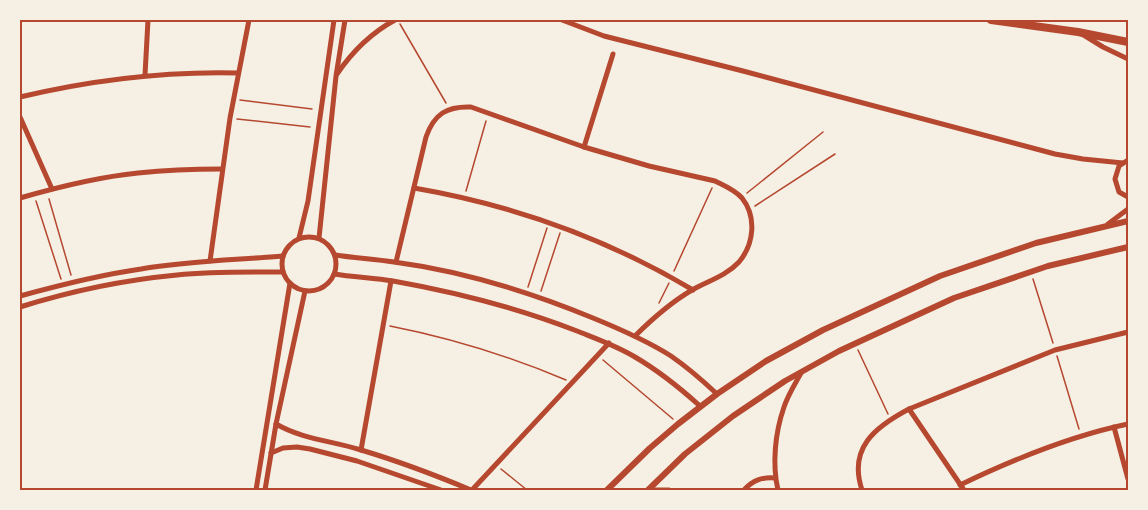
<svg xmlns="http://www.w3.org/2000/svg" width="1148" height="510" viewBox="0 0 1148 510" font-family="'PT Sans Narrow',sans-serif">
<rect width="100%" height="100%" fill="#f6efe4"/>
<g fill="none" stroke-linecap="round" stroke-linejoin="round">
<g stroke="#b5482f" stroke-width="1.5">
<polyline points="400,24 446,103"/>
<polyline points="240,100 312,109"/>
<polyline points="237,119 310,127"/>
<polyline points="466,191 486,121"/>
<polyline points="747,193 823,132"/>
<polyline points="49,199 71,275"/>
<polyline points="36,201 61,279"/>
<polyline points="755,206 835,154"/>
<polyline points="674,271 712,188"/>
<polyline points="1033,279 1053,343"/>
<polyline points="528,287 547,228"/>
<polyline points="541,291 560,233"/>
<polyline points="659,303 669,283"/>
<path d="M 390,326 C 451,338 509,356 566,380"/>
<polyline points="858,350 888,414"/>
<polyline points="1057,356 1079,429"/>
<polyline points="603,360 673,419"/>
<polyline points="501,469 527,490"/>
</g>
<g stroke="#b5482f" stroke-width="5">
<polyline points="562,20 604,36 743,71 1055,154 1083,159 1123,163"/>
<polyline points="1082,34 1103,47 1128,59"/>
<path d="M 337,74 C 352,52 371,33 395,20"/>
<polyline points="145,75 148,20"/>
<path d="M 20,97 C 92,80 163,71 238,73"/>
<polyline points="20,117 52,189"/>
<polyline points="584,147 613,54"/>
<polyline points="1128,160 1119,166 1115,179 1119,192 1128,197"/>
<path d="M 414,188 C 513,205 606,238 693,290"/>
<path d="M 20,198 C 58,187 98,177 138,173 C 166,170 194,169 222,169"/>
<polyline points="1108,224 1128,209"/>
<circle cx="309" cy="264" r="27"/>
<polyline points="299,238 308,201 334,20"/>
<polyline points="319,238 336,76 345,20"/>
<path d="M 335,255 C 355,258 374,259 394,262 C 462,271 530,292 593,318 C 620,329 646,340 671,356 C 687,367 702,380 717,394"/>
<polyline points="210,261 230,118 249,20"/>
<path d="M 396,262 L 426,137 C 434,114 447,106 471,107 L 584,147 L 649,166 L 715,181 C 725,186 735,190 742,198 C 757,217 754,244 739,262 C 726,276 708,281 692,290 C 670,303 652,319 635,336"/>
<path d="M 334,274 C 353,277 373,278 393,281 C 455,292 518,308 577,331 C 597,339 617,346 635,357 C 659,371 680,388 700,406"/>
<path d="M 20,296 C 60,285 99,275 141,269 C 187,261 235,260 283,256"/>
<path d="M 20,307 C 71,291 124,280 177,275 C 212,271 247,272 283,272"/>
<polyline points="909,409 964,490"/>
<path d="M 276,424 C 302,439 332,441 361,450 C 398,461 435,475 471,490"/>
<polyline points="1114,427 1128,479"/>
<polyline points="361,450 391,281"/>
<polyline points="271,453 283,448 297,447 310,449 357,461 441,490"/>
<path d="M 960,485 C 1014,459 1070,436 1128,424"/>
<polyline points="256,490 290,283"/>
<polyline points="265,490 276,424 305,291"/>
<polyline points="472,490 609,343"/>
<polyline points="648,490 669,490"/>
<path d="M 744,490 C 753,480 762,477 775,478"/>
<path d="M 778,490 C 772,464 775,433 784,407 C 788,395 795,384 801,373"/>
<path d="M 862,490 C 848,448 875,427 909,409 L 1055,350 L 1128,332"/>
</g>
<g stroke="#b5482f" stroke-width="6">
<polyline points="607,490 650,448 678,424 717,394 766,361 823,330 940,276 1036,243 1128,221"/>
<polyline points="648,490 685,454 733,416 785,381 839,351 954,298 1048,266 1128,247"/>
</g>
<polyline stroke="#b5482f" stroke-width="8" points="991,20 1078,32 1128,42"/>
</g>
<rect width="1148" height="510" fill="none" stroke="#f6efe4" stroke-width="42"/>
<rect x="21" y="21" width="1106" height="468" fill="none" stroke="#b5482f" stroke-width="2"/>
</svg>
